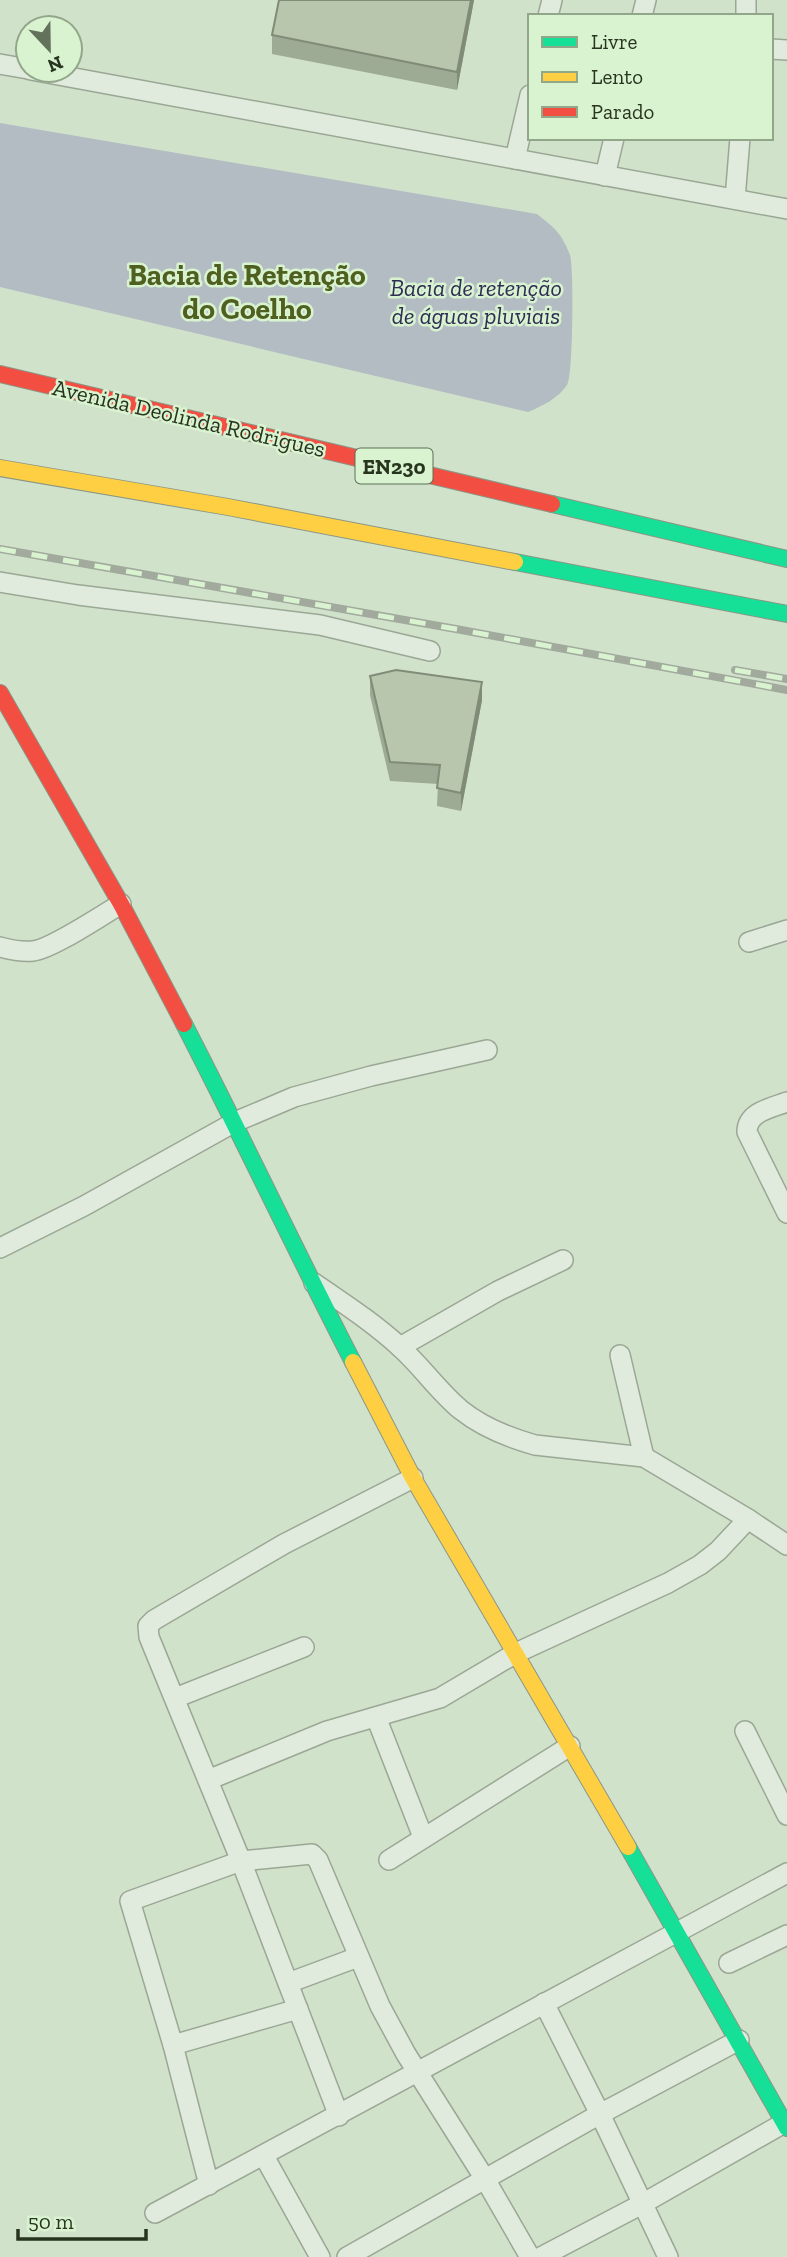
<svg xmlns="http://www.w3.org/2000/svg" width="787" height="2257" viewBox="0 0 787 2257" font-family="'Zilla Slab',serif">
<rect width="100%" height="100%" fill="#d1e2cb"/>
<path fill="#b2bcc2" d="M 0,123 L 537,214 C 556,229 561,233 570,255 C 574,268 573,376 567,385 C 557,399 544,405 528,412 L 0,287 Z"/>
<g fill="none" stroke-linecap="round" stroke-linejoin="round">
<defs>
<g id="street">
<polyline points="746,0 746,16"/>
<polyline points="548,16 552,0"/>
<polyline points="642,16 646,0"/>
<polyline points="771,49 787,50"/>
<polyline points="0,64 28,69"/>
<polyline points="31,70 787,209"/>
<polyline points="515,159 530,95"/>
<polyline points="605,176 614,138"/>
<polyline points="735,199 740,138"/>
<polyline points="0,582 78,595 320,625 430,651"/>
<polyline points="749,942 787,930"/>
<path d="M 0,947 C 11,950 22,952 33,951 C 52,949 102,915 121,904"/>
<path d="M 787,1102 C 771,1108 747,1112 747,1132 L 787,1213"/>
<polyline points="0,1248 84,1206 235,1122 294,1097 371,1076 487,1050"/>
<path d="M 314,1283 C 343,1303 374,1323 401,1348 C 422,1367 439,1392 461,1410 C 481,1426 510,1438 535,1445 L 644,1457 L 748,1519 L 787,1545"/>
<polyline points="400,1347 498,1291 563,1260"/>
<polyline points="620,1355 644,1457"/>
<polyline points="175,1698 304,1647"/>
<polyline points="376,1717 423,1837"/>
<polyline points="745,1731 787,1815"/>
<polyline points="208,1780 327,1731 440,1698 516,1653 668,1583 700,1565 718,1551 748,1519"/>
<polyline points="389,1860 570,1746"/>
<polyline points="729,1963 787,1935"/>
<polyline points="288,1983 358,1957"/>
<polyline points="544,2003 600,2114 668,2257"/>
<polyline points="173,2045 298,2009"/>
<polyline points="339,2116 241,1861 149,1637 148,1626 154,1620 284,1544 413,1478"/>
<polyline points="264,2156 320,2257"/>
<polyline points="209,2185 173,2045 130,1901 241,1861 312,1854 318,1860 380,2006 406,2054 485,2179 530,2257"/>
<polyline points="155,2213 787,1873"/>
<polyline points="347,2257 600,2114 739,2040"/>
<polyline points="541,2257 642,2204 784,2123"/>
</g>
<g id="fast">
<polyline points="552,504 787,559"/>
<polyline points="515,562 787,614"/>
<path d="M 184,1024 C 242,1136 295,1250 353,1362"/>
<polyline points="628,1847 787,2128"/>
</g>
<g id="slow">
<polyline points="0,468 228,507 515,562"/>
<polyline points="353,1362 413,1478 628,1847"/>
</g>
<g id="jam">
<polyline points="0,374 552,504"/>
<polyline points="0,693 121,904 184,1024"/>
</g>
</defs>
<use href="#street" stroke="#9ba795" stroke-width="22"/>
<use href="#fast" stroke="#8b9785" stroke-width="18"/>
<use href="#slow" stroke="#8b9785" stroke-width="18"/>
<use href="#jam" stroke="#8b9785" stroke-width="18"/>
<use href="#street" stroke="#e0eadd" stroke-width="19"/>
<use href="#fast" stroke="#16e098" stroke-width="16"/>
<use href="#slow" stroke="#ffcf43" stroke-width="16"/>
<use href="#jam" stroke="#f24e42" stroke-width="16"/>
<defs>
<g id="rail">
<polyline points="0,549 456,629 787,690"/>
<polyline points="735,670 787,679"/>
</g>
</defs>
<use href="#rail" stroke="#a1aa9d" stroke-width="8"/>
<use href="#rail" stroke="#d9f3d1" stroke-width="5" stroke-dasharray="16" stroke-linecap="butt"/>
</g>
<g fill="#9daa94">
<polygon points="279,0 474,0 457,90 272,54 272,35"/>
<polygon points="370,676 482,700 461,811 437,806 438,784 390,781 370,695"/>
</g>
<g fill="#808b78">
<polygon points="471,0 474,0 457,90 457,72"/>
<polygon points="482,682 482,700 461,811 461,793"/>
</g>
<g fill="#b7c6ac" stroke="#808b78" stroke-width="2">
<polygon points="279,0 471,0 457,72 272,35"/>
<polygon points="396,670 482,682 461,793 437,788 440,765 390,762 370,676"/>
</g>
<g text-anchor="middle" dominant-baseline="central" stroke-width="5" stroke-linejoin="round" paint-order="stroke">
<rect fill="#d9f3d1" stroke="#5d6e54" stroke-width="2" x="355.5" y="448.5" width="77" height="35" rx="5"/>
<g font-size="21" font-weight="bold" fill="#28351e">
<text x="394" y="466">EN230</text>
</g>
<g font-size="23" fill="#28351e" stroke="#d9f3d1">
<text transform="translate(189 418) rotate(13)">Avenida Deolinda Rodrigues</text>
</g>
<g font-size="24" font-style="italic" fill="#2e2e54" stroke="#d9f3d1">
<text x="476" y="287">Bacia de retenção<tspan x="476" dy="28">de águas pluviais</tspan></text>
</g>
<g font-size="30" font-weight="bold" fill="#4e5f1f" stroke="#d9f3d1">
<text x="247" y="275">Bacia de Retenção<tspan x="247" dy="34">do Coelho</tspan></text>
</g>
</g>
<rect x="528" y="14" width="245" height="126" fill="#d9f3d1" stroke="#92a789" stroke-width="2"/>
<rect x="542" y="37" width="35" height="10" fill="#16e098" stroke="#92a789" stroke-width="2"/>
<text x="591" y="49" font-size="21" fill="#28351e">Livre</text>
<rect x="542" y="72" width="35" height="10" fill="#ffcf43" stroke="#92a789" stroke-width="2"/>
<text x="591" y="84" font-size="21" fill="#28351e">Lento</text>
<rect x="542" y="107" width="35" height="10" fill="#f24e42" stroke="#92a789" stroke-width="2"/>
<text x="591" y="119" font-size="21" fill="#28351e">Parado</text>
<g transform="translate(49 49) rotate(158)"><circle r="33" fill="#d9f3d1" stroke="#92a789" stroke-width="2"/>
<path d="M0-5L12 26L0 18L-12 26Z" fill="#63725b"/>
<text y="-10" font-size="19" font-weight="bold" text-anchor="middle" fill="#28351e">N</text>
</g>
<path d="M18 2229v10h128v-10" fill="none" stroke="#28351e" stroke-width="3.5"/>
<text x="28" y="2229" font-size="21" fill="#28351e" stroke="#d9f3d1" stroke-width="5" paint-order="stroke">50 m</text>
</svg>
